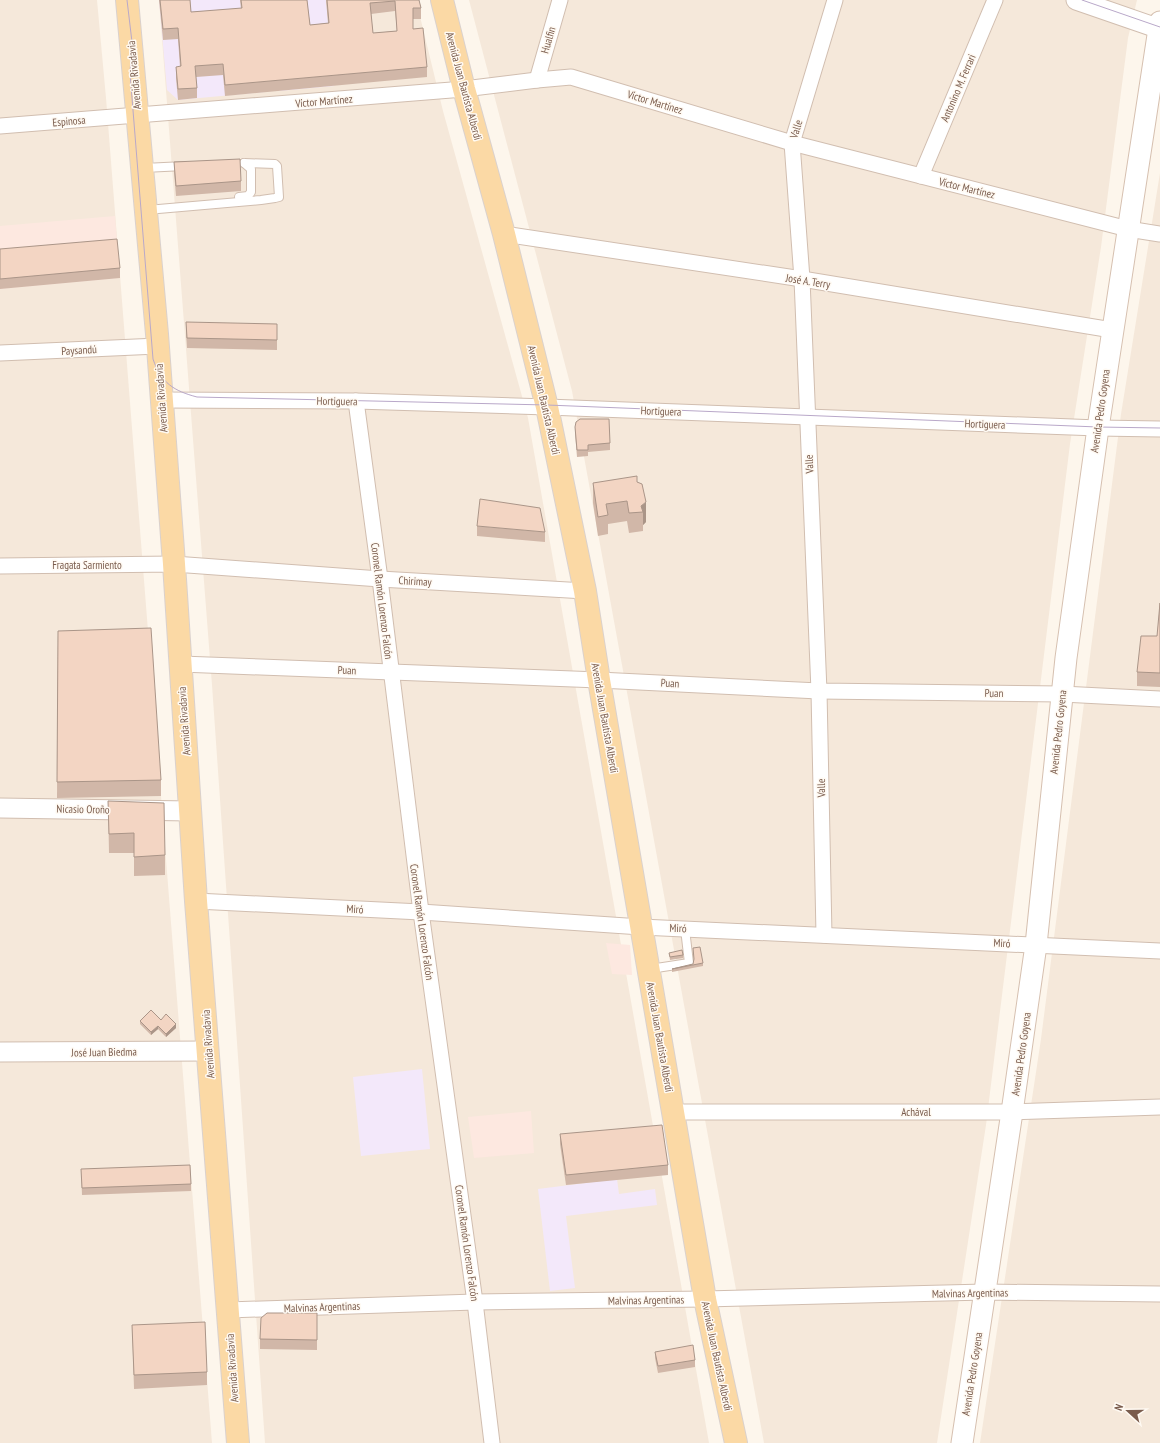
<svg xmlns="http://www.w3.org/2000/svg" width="1160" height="1443" viewBox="0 0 1160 1443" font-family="'PT Sans Narrow',sans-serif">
<rect width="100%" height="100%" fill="#fdf6ec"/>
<g fill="#f5e8da">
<polygon points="0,0 97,0 106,98 212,1443 0,1443"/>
<polygon points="159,0 416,0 443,111 528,418 709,1443 265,1443 212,685"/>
<polygon points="469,0 1137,0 1128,38 1101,247 1070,444 986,1125 937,1443 764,1443 572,391"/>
<polygon points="1160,173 1160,1443 980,1443 1041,1039 1121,414"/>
</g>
<g fill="#fde8e0">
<polygon points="115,216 120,278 0,289 0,226"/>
<polygon points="606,943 630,945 632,975 612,974"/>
<polygon points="531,1111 534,1153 474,1158 468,1117"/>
</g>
<g fill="#f3e8fa">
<polygon points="159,0 326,0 334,86 279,91 273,31 260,32 265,92 178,100 167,90"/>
<polygon points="422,1069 430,1149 361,1156 353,1077"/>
<polygon points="617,1179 619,1194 655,1189 657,1205 566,1216 575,1288 550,1291 538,1189"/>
</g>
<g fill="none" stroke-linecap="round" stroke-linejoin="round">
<defs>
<g id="service">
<polyline points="144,168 184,166"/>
<polyline points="239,197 248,196 251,192 251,169 244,163"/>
<polyline points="147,210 261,200 275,198 279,197 277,166 275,164 244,163"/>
<polyline points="650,969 689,963 685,929"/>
</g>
<g id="minor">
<polyline points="537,80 560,0"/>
<polyline points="0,126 464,89 537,80 571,77 792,143 1128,229 1160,234"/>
<polyline points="921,176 995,0"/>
<polyline points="504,234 802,279 1112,330"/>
<polyline points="0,353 158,346"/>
<polyline points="162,400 356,401 547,407 1098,428 1160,429"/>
<polyline points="356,401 380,579 421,912 475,1302 492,1443"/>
<polyline points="0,566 174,564 380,579 585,591"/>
<polyline points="181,664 599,680 819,691 1062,694 1160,699"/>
<polyline points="196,901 421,912 641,927 1160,951"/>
<polyline points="824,935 819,691 802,279 792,143 835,0"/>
<polyline points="673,1112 1012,1112 1160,1107"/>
<polyline points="228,1310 475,1302 705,1299 985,1292 1160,1294"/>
</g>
<g id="tertiary">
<polyline points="1076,0 1160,29"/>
<polyline points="0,808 190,811"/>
<polyline points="0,1052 208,1051"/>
</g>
<polyline id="secondary" points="962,1443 1012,1112 1036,945 1066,658 1098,428 1160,22"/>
<g id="primary">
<polyline points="127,0 157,334 174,564 196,901 238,1443"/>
<polyline points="442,0 464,89 504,234 547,407 585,591 599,680 705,1299 736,1443"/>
</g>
</defs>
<use href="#service" stroke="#d1beb0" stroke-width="10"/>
<use href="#minor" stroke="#d1beb0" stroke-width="17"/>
<use href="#tertiary" stroke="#d1beb0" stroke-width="21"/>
<use href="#secondary" stroke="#d6c0b0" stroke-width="23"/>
<use href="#primary" stroke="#dad1cd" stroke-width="24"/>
<use href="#service" stroke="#fff" stroke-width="8"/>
<use href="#minor" stroke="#fff" stroke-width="15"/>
<use href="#tertiary" stroke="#fff" stroke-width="19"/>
<use href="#secondary" stroke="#fff" stroke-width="21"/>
<use href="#primary" stroke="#fbd9a5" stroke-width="22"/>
<g stroke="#b9a8c9" stroke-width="1">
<path d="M 127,0 L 132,42 L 130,73 L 153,359 C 161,383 174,391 197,397 L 547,405 L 1098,427 L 1160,428"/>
<polyline points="1082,0 1160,27"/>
</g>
</g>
<g fill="#d1b7a8" fill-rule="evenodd">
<path d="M 159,0 L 190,0 L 191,12 L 241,9 L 240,0 L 307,0 L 310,25 L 328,23 L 326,0 L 419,0 L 421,8 L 421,19 L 413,19 L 413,29 L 427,67 L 427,77 L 225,96 L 223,75 L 196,77 L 197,88 L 197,98 L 178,100 L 176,78 L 176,67 L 180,67 L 178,39 L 163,40 ZM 395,11 L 397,31 L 373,33 L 371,14 Z"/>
<polygon points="174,162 241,181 241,191 176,196 174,172"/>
<polygon points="0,249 120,268 120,278 0,289"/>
<polygon points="186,322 277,340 277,350 187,348 186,333"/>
<polygon points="575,427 610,443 610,450 588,452 588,456 577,457 575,433"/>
<polygon points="637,482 646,522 643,525 643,531 629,533 627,521 608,524 608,534 598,536 593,503 593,483"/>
<polygon points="477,526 545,532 545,542 477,536"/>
<polygon points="1160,603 1160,687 1137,686 1137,672 1157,636"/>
<polygon points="58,631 161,780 161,796 57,798"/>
<polygon points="108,801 165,855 165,875 134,876 134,853 109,853"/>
<polygon points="693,948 703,963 703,966 672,972 672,969 693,964 694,960"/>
<polygon points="669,953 683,955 683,958 670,960"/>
<polygon points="161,1020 176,1028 166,1037 158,1029 151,1035 140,1024 140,1021"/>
<polygon points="560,1134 668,1165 668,1175 566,1185 560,1144"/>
<polygon points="81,1169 191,1184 191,1191 82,1195"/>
<polygon points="317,1313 317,1350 260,1349 260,1339"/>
<polygon points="132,1325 207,1372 207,1385 134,1389"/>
<polygon points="655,1352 695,1360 695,1367 658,1373 655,1358"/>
</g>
<g fill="#aa9588">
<polygon points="646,502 646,522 643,525 643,512 641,506"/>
<polygon points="176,1024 176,1028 166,1037 166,1034"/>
<polygon points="158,1026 158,1029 151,1035 151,1032"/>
</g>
<g fill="#f3d5c3" stroke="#aa9588" fill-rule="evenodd">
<path d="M 160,0 L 190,0 L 191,12 L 242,8 L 241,0 L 307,0 L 310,25 L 329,23 L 327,0 L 419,0 L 421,8 L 413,8 L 413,29 L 423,28 L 427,67 L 225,85 L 223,64 L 195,66 L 197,88 L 178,89 L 176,67 L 181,66 L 178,28 L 163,29 ZM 395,1 L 397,31 L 373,33 L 370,3 Z"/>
<polygon points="240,159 241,181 176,186 174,162"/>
<polygon points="117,239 120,268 0,279 0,249"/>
<polygon points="186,322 277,324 277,340 187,338"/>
<polygon points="580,419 609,419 610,443 588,445 588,450 577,450 575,427 576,422"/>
<polygon points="637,476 637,482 642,484 646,502 641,506 643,512 629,513 627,501 606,504 608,515 598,517 593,483"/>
<polygon points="480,499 540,508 545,532 477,526"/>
<polygon points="1160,603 1160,673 1137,672 1141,636 1157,636"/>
<polygon points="151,628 161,780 57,782 58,631"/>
<polygon points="108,801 164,803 165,855 134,857 134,833 109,834"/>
<polygon points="700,947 703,963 672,969 693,964 694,959 693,948"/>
<polygon points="682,950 683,955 670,957 669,953"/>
<polygon points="151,1010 161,1020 166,1014 176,1024 166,1034 158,1026 151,1032 140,1021"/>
<polygon points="662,1125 668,1165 566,1175 560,1134"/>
<polygon points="190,1165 191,1184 82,1188 81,1169"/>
<polygon points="267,1313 317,1313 317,1340 260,1339 261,1318"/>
<polygon points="205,1322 207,1372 134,1375 132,1325"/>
<polygon points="693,1345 695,1360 658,1366 655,1352"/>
</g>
<g text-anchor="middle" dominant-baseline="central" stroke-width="3" stroke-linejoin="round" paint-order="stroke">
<g font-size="11" fill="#7a5c4d" stroke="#fffaf3">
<text transform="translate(548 40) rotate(-74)">Hualfin</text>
<text transform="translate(134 75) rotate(-95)">Avenida Rivadavia</text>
<text transform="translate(464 86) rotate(75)">Avenida Juan Bautista Alberdi</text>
<text transform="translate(958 88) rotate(-67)">Antonino M. Ferrari</text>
<text transform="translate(324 101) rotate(-5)">Víctor Martínez</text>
<text transform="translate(655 102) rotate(17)">Víctor Martínez</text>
<text transform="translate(69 121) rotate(-5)">Espinosa</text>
<text transform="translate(796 129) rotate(-73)">Valle</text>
<text transform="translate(967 188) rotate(14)">Víctor Martínez</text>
<text transform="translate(808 281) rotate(9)">José A. Terry</text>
<text transform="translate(79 350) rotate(-3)">Paysandú</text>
<text transform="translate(161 398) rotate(-94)">Avenida Rivadavia</text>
<text transform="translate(544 400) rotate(77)">Avenida Juan Bautista Alberdi</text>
<text transform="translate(337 401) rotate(1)">Hortiguera</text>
<text transform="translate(661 411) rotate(2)">Hortiguera</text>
<text transform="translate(1100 411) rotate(-82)">Avenida Pedro Goyena</text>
<text transform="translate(985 424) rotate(2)">Hortiguera</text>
<text transform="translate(809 464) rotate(-93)">Valle</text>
<text x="87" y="565">Fragata Sarmiento</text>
<text transform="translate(415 581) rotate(3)">Chirimay</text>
<text transform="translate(382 601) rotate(83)">Coronel Ramón Lorenzo Falcón</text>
<text transform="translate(347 670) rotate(2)">Puan</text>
<text transform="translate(670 683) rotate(3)">Puan</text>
<text transform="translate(994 693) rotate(1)">Puan</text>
<text transform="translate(605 718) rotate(80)">Avenida Juan Bautista Alberdi</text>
<text transform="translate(184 721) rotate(-94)">Avenida Rivadavia</text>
<text transform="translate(1058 732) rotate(-84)">Avenida Pedro Goyena</text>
<text transform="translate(821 788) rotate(-91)">Valle</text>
<text transform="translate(83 809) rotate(1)">Nicasio Oroño</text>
<text transform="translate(355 909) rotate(3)">Miró</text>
<text transform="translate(422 922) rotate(82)">Coronel Ramón Lorenzo Falcón</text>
<text transform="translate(678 928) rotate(2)">Miró</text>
<text transform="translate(1002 943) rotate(3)">Miró</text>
<text transform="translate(660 1037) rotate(80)">Avenida Juan Bautista Alberdi</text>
<text transform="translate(208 1044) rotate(-94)">Avenida Rivadavia</text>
<text transform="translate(104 1052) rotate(-1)">José Juan Biedma</text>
<text transform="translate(1021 1054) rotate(-82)">Avenida Pedro Goyena</text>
<text x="916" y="1112">Achával</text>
<text transform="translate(467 1243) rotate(82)">Coronel Ramón Lorenzo Falcón</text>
<text transform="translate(970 1293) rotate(-1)">Malvinas Argentinas</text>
<text transform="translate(646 1300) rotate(-1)">Malvinas Argentinas</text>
<text transform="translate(322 1307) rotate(-2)">Malvinas Argentinas</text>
<text transform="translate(717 1356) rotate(78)">Avenida Juan Bautista Alberdi</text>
<text transform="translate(232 1368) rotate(-94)">Avenida Rivadavia</text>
<text transform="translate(972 1374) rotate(-81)">Avenida Pedro Goyena</text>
</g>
</g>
<g transform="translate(1128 1411) rotate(291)" stroke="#fffaf3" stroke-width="3" paint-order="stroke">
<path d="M0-3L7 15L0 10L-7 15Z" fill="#7a5c4d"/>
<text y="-6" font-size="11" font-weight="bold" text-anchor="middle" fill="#7a5c4d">N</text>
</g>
</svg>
